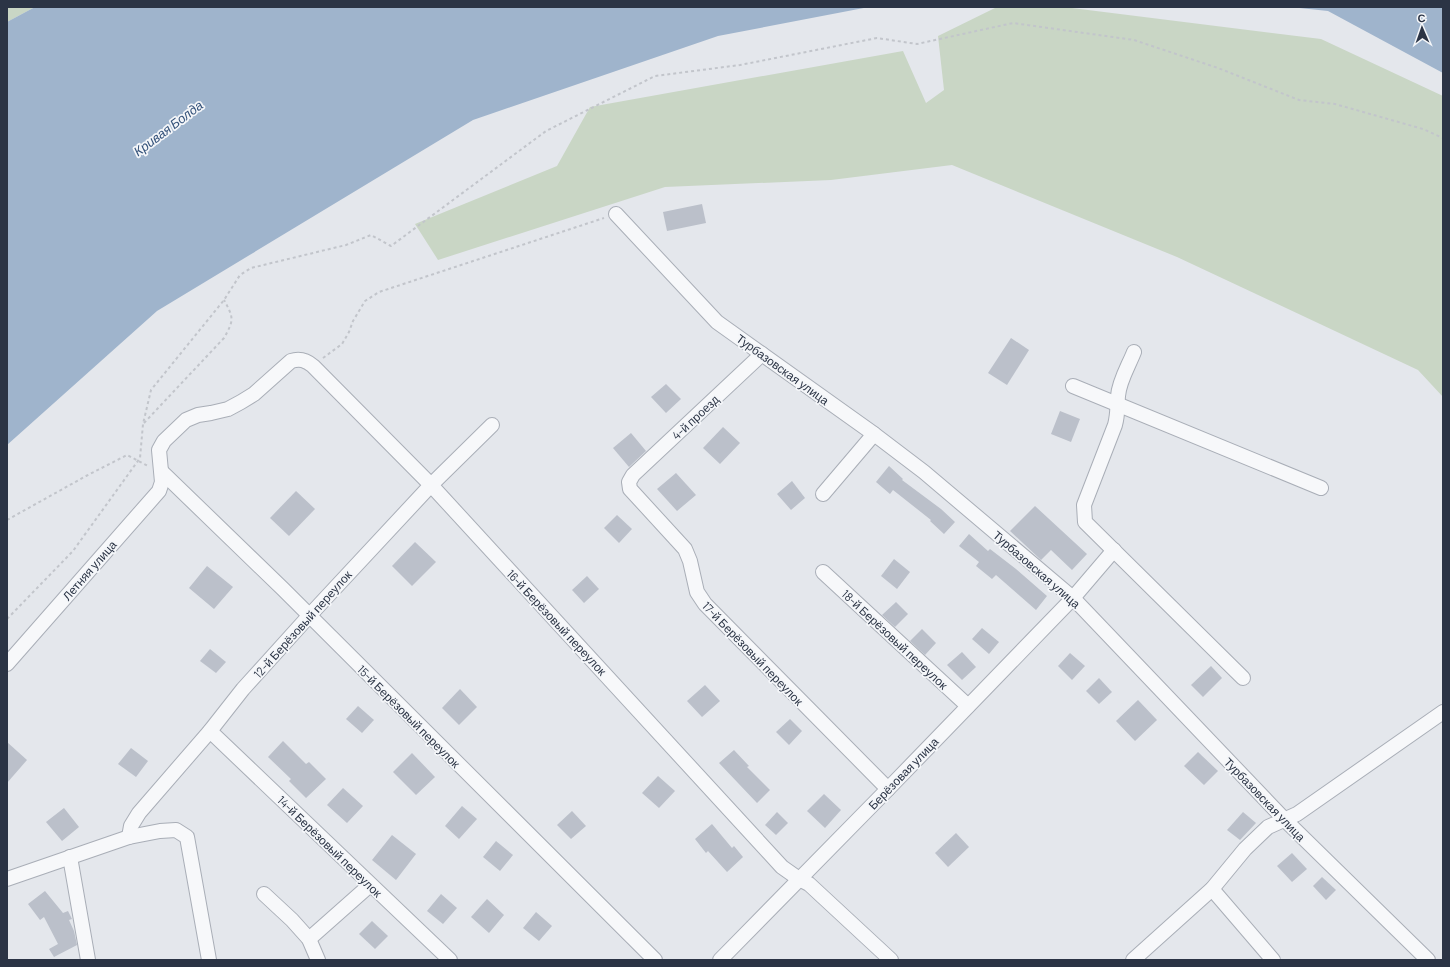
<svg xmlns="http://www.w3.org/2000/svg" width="1450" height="967" viewBox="0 0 1450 967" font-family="Barlow,sans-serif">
<rect width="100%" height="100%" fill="#e4e7ec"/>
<g fill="#c9d6c5">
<polygon points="7,7 35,7 7,22"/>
<polygon points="997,7 1064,7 1321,39 1443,96 1443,397 1418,370 1177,257 952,165 831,180 665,187 438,260 415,224 557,166 590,107 903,51 926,103 944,90 938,36"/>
</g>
<g fill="#9fb4cc">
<polygon points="35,7 869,7 718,36 473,120 157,311 7,445 7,22"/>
<polygon points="1290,7 1443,7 1443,73 1328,11"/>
</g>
<g fill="#bbc0ca">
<polygon points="702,204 706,223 667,231 663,212"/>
<polygon points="1011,338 1029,350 1007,385 988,373"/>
<polygon points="666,384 681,399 666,413 651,397"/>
<polygon points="1060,411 1080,419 1071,442 1051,434"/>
<polygon points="723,427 740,443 720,464 703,448"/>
<polygon points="631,433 646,451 629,467 613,448"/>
<polygon points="889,466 903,479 902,480 941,509 955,522 944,534 930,521 931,520 893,490 890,494 876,482"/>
<polygon points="676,473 696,495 677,511 657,489"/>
<polygon points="792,481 805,498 791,510 777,494"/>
<polygon points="296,491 315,509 289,536 270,518"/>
<polygon points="1035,506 1087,554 1072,570 1051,550 1041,560 1010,531"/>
<polygon points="617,515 632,529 619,543 604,528"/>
<polygon points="969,534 988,551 990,549 1016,569 1047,596 1036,610 996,575 992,579 976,566 979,562 959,546"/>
<polygon points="415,542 436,562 412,586 392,566"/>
<polygon points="894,559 910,572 897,589 881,576"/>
<polygon points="207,566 233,587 214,609 189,588"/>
<polygon points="587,576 599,589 584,603 572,590"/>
<polygon points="896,602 908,614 895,627 882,615"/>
<polygon points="982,628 999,642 989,654 972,639"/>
<polygon points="922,629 936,643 925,655 910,641"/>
<polygon points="210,649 226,662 216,673 200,661"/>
<polygon points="962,652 976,667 962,680 947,665"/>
<polygon points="1070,653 1085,666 1072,680 1058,666"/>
<polygon points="1211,666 1222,678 1203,697 1191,685"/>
<polygon points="1099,678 1112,692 1099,704 1086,691"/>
<polygon points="705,685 720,701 702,717 687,701"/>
<polygon points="460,689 477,707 459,725 442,708"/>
<polygon points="1138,700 1157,720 1135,741 1116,721"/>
<polygon points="358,706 374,720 362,733 346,719"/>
<polygon points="790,719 802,731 789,745 776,732"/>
<polygon points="283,741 306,764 309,762 326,779 306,798 289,781 291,779 268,757"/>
<polygon points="7,742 27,760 7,783"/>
<polygon points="131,748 148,761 136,777 118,764"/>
<polygon points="734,750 749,766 747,767 770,790 757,803 719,763"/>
<polygon points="1198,752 1218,771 1204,785 1184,766"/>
<polygon points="412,753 435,777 416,795 393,772"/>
<polygon points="658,776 675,791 659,808 642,793"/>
<polygon points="343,788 363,806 347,823 327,805"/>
<polygon points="824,794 841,810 825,828 807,811"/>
<polygon points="462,806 477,819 459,839 445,826"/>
<polygon points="64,808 79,827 62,841 46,822"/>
<polygon points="572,811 586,826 571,839 557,825"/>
<polygon points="777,812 788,823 776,835 765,825"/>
<polygon points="1243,812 1256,823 1240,840 1227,830"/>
<polygon points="712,824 732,848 734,846 743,857 727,872 708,851 706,853 695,839"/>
<polygon points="956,833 969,847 948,867 935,853"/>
<polygon points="392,835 416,854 396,880 372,860"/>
<polygon points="496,841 513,855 500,871 483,857"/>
<polygon points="1292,853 1307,869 1292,882 1277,866"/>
<polygon points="1322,877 1336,890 1326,900 1313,886"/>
<polygon points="45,891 63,913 68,911 72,919 69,920 74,931 77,945 54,957 49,949 58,944 44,917 40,920 28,904"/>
<polygon points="441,894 457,908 443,924 427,911"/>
<polygon points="487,899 504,915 489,933 471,917"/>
<polygon points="536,912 552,926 539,941 523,928"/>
<polygon points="372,921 388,936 375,949 359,934"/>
</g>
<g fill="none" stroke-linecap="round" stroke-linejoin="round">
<defs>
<g id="minor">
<polyline points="616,214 717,322 874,434 924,472 1073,598 1285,820 1428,960"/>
<path d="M 1134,352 C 1129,365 1119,381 1118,396 C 1117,407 1118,414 1115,425 L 1084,505 L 1085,522 L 1243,678"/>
<polyline points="762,354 633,475 629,482 630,489 685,549 690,561 697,592 705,604 888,789"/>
<polyline points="1073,386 1321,488"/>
<polyline points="162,472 283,589 655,960"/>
<polyline points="823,494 874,434"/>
<polyline points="823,572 968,706"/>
<path d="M 7,664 L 159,491 L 162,482 L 159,450 L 164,441 L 186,420 L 198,415 L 211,413 L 228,409 L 241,402 L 254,394 L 291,361 C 300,358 306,360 313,366 L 431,485 L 782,867 L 799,879 L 809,884 L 891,960"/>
<polyline points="210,731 450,960"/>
<polyline points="129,837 131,826 139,813 210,731 243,689 309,616 431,485 492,425"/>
<polyline points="70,857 88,960"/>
<polyline points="7,879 129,837 160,831 176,830 187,837 209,960"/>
<polyline points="1212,889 1273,960"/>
<polyline points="264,894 292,920 309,939 318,960"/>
<polyline points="309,939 370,885"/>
<polyline points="720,960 888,789 1073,598 1114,550"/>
<polyline points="1133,960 1212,889 1245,849 1268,827 1297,814 1443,712"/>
</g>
</defs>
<use href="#minor" stroke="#a9aeb7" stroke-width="16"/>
<g stroke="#c2c5cb" stroke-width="2" stroke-dasharray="3 3" stroke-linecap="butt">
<polyline points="323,358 342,344 349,332 353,321 365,301 379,292 604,218"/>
<path d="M 144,423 L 224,338 C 234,320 234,318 224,300"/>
<polyline points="7,520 86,476 127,455 148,466"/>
<polyline points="7,619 73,551 140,458 143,424 151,390 224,300 240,275 251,268 346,245 371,235 391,246 546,131 655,76 740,65 877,38 917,44 1013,23 1134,40 1218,68 1299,100 1335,104 1423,129 1443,138"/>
</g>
<use href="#minor" stroke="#f7f8fa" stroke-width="14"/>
</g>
<g text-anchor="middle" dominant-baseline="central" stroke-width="3.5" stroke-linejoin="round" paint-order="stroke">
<g font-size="12" fill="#2b3445" stroke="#f4f6f9">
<text transform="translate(783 369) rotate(36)">Турбазовская улица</text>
<text transform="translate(695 417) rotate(-43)">4-й проезд</text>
<text transform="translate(1037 569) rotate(41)">Турбазовская улица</text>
<text transform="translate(89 570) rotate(-49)">Летняя улица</text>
<text transform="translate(557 622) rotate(47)">16-й Берёзовый переулок</text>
<text transform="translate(302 624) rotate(-48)">12-й Берёзовый переулок</text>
<text transform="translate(895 639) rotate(43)">18-й Берёзовый переулок</text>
<text transform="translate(753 653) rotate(46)">17-й Берёзовый переулок</text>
<text transform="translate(409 716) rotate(45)">15-й Берёзовый переулок</text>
<text transform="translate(903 773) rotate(-46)">Берёзовая улица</text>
<text transform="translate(1265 799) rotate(46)">Турбазовская улица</text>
<text transform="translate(330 846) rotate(44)">14-й Берёзовый переулок</text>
</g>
<g font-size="13" font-style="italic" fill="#34527a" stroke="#f4f6f9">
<text transform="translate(168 128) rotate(-37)">Кривая Болда</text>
</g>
</g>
<rect width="1450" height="967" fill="none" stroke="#2b3445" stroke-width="16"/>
<g transform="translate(1422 28) rotate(358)" stroke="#f4f6f9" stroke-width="3" paint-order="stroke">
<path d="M0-3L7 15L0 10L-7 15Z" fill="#2b3445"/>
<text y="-6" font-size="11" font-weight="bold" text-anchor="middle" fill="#2b3445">С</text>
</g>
</svg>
